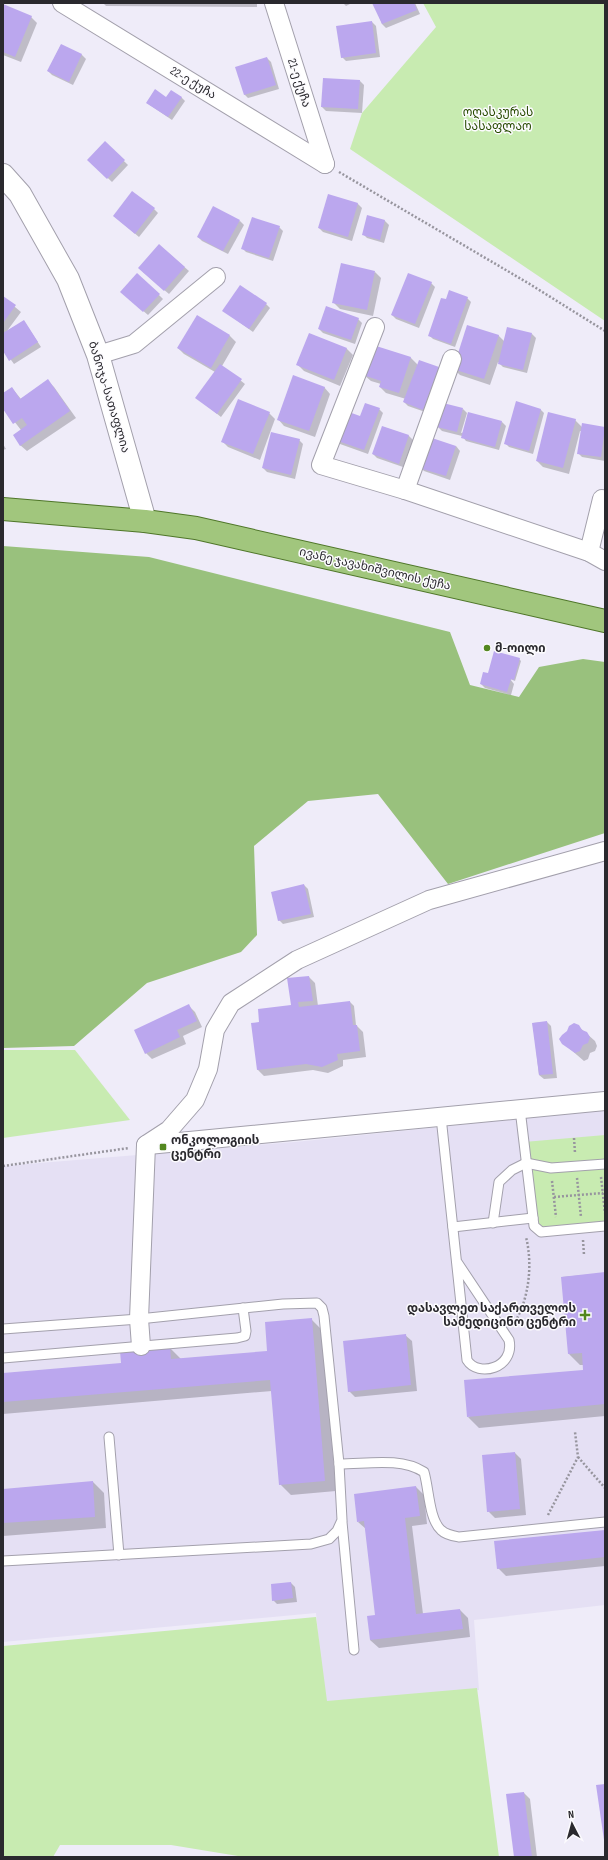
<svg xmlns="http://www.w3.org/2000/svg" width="608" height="1860" viewBox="0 0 608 1860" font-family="'Sofia Sans Condensed','Noto Sans Georgian',sans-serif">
<rect width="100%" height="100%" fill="#efecf9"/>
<polygon fill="#e5e0f4" points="605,1110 605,1605 474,1620 479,1690 325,1705 316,1613 3,1642 3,1166 295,1142"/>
<g fill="#c8ebb1">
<polygon points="423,3 605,3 605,321 350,149 362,113 436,27"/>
<polygon points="3,1050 75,1050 130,1120 3,1138"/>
<polygon points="605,1135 605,1226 558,1230 534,1226 524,1142"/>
<polygon points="316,1617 327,1701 477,1688 499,1857 244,1857 171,1845 60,1845 53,1857 3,1857 3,1646"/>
</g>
<polygon fill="#99c17d" points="3,546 149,557 450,632 470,685 519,697 539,667 583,659 605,662 605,833 448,884 378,794 308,801 254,846 257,935 241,952 147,983 74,1046 3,1048"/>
<g fill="#0003">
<polygon points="103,3 257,3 257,7 106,6"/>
<polygon points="343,3 352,3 346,6"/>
<polygon points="374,3 415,3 420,14 386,28 382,24"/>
<polygon points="3,5 31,17 37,23 21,62 3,55"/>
<polygon points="372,22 376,26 380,57 346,61 342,57"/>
<polygon points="61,45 82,55 86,59 73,85 52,75 48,71"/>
<polygon points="267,58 271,62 279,89 248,98 244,94"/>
<polygon points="360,81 364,85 362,113 326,111 322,107"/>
<polygon points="181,97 185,101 172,120 147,103 167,98"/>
<polygon points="105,143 128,165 112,182 89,160"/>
<polygon points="328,196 358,204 362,208 352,241 323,232 319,228"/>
<polygon points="154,209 158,213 139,237 114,216"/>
<polygon points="368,216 385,221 389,225 384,243 367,238 363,234"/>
<polygon points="240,221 244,225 228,254 202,241 198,237"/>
<polygon points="279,227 283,231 273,261 246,252 242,248"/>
<polygon points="159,245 189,271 169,294 143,272"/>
<polygon points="375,272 381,278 373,316 340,309 334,303"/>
<polygon points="431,283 435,287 419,328 396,319 392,315"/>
<polygon points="159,295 163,299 148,315 126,296"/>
<polygon points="3,297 21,312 7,331 24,321 41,347 14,364 3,349"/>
<polygon points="467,298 471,302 455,347 433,339 429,335"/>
<polygon points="266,304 270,308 253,332 224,311"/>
<polygon points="197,317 230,336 236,342 222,366 245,384 221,417 197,398 215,372 184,354 178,348"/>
<polygon points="358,319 362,323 355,344 323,333 319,329"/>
<polygon points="310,334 347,349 353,355 340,386 304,371 297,364"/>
<polygon points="532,334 536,338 527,373 503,367 498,362 490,385 460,375 454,369 498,335 504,341"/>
<polygon points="374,346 411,358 418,365 438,368 442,372 428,413 408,406 404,402 406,399 386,393 380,387 381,384 371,381 364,375"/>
<polygon points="48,381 54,387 76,418 27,451 20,445 21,430 3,407 3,394 12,388 21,399"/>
<polygon points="324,387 330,394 315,437 284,426 278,419"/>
<polygon points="379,409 383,413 368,454 340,444 336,440 360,417"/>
<polygon points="463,409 467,413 461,433 502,422 506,426 499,450 466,441 462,436 442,431 438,427"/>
<polygon points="540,409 544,413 533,454 509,447 505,443"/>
<polygon points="269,413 275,419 260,460 228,447 222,441"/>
<polygon points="575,420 582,427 583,424 605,428 605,461 582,457 578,453 582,431 580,431 569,474 543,467 537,461"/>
<polygon points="383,427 409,436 413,440 403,467 377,458 373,454"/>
<polygon points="299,440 303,444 295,479 267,472 263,468"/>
<polygon points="3,444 6,449 3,450"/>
<polygon points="456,446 460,451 450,480 424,471 420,467"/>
<polygon points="519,659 521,661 515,681 510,679 514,684 511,695 485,688 481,684 488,674"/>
<polygon points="304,885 308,889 314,917 283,924 279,920"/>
<polygon points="309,977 315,983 318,1006 350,1002 354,1006 356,1025 363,1032 366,1057 343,1060 343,1066 328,1073 313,1070 264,1076 258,1070 260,1023 292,1006"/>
<polygon points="189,1006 195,1012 202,1027 183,1036 186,1044 152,1059 146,1053"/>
<polygon points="547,1022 551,1026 557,1078 544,1079 539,1075 533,1023"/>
<polygon points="578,1026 595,1041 597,1046 595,1051 590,1053 588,1059 584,1061 563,1043"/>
<polygon points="605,1273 605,1416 479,1428 468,1417 585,1371 584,1365 580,1365 569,1354 562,1277"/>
<polygon points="311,1319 322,1330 336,1491 291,1495 280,1484 272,1391 3,1414 3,1374 122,1364 170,1348 181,1359 268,1352"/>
<polygon points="405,1335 412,1341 417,1391 355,1397 349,1391"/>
<polygon points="515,1453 521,1459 526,1515 495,1518 488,1511"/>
<polygon points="93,1482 104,1493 106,1528 3,1536 3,1490"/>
<polygon points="416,1487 424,1495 427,1524 412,1526 423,1614 460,1610 468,1618 470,1637 379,1648 370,1640 376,1616 366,1529 358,1522"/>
<polygon points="605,1531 605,1566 506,1576 498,1568"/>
<polygon points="291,1583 295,1587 297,1602 277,1604 273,1600"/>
<polygon points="524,1793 530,1799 537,1857 515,1857"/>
</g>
<g fill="#bba7ee">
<polygon points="372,3 414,3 417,10 382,24"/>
<polygon points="3,4 32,16 15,57 3,52"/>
<polygon points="372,21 376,53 341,58 336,26"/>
<polygon points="61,44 82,54 69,82 47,71"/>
<polygon points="267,57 276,85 244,95 235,67"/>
<polygon points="323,78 360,80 358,109 321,107"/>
<polygon points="155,89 166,97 171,90 182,97 168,117 146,103"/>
<polygon points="105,141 125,160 107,179 87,160"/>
<polygon points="132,191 155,208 135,234 113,216"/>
<polygon points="328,194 358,203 348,237 318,228"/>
<polygon points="213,206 240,220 223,251 197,237"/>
<polygon points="367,215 385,220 380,240 362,235"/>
<polygon points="252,217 280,226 269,258 241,249"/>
<polygon points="159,244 185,267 164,291 138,268"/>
<polygon points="341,263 375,271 367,310 332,303"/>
<polygon points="137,273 160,294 143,312 120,292"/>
<polygon points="408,273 432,282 415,324 391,315"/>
<polygon points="240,285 267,303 249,329 222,311"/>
<polygon points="449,290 468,297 451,344 428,336 441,298 446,299"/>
<polygon points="3,296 16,305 3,323"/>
<polygon points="326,306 359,318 351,340 318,329"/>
<polygon points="197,315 230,335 211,368 177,348"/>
<polygon points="24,320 38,342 9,361 3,351 3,333"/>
<polygon points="467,325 499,335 484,379 453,369"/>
<polygon points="507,327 532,333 523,370 498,364"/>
<polygon points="309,333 347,348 334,380 296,365"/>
<polygon points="373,345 411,357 399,393 379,387 381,381 363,375"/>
<polygon points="419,360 439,367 423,410 403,402"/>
<polygon points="220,364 242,379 217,414 195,398"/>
<polygon points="293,375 325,387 309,431 277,420"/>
<polygon points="48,379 70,411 20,446 13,435 27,425 22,418 13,424 3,409 3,393 12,387 20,399"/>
<polygon points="238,399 270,412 253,454 221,442"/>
<polygon points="516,401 541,409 529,451 504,444"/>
<polygon points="365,403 380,408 364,450 335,440 346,411 360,416"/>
<polygon points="443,403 463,408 457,432 437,427"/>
<polygon points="468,412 502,421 495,447 461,438"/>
<polygon points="548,412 576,419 563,468 536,461"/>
<polygon points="582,423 605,427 601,457 577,454"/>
<polygon points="382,426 409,435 399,464 372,454"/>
<polygon points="271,432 300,439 291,475 262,468"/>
<polygon points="429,437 456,446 446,476 419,468"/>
<polygon points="494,651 520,658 514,680 511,679 507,692 480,684 483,672 488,673"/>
<polygon points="304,884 311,914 278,921 271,892"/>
<polygon points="309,976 313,1001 298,1002 299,1007 350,1001 353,1025 357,1025 360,1051 337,1054 338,1060 322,1067 306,1064 257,1070 251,1023 259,1022 258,1009 291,1005 287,978"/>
<polygon points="189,1004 197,1021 177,1030 180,1037 145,1054 134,1030"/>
<polygon points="547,1021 553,1074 539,1075 532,1023"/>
<polygon points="574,1023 579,1025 582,1030 587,1032 590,1037 588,1043 583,1045 580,1051 575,1053 562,1044 559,1039 562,1035 567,1031 569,1026"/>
<polygon points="605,1272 605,1404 467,1417 464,1380 583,1370 582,1353 568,1354 561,1277"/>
<polygon points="312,1318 325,1481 279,1485 270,1380 3,1402 3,1373 121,1363 120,1351 170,1347 171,1359 267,1351 265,1322"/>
<polygon points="406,1334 411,1385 348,1392 343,1341"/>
<polygon points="515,1452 520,1509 487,1512 482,1455"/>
<polygon points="93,1481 95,1517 3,1523 3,1489"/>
<polygon points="416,1486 420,1516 405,1518 416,1614 460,1609 463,1629 370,1640 367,1616 375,1615 364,1521 357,1522 354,1494"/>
<polygon points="605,1530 605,1557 497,1569 494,1541"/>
<polygon points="291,1582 293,1598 272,1601 271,1584"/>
<polygon points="605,1784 605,1840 604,1840 596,1785"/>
<polygon points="524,1792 532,1857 514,1857 506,1794"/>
</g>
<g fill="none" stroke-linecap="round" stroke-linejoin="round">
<defs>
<g id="service">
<polyline points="520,1109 534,1226 541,1232 605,1226"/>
<path d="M 441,1117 L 467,1360 C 478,1378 515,1368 509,1340 L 457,1262"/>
<polyline points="493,1223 499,1182 512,1170 526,1163 551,1168 605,1164"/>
<polyline points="453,1227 533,1218"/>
<polyline points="3,1329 139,1319 283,1304 317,1303 322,1308 324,1316 339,1464 342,1520 337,1531 329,1539 311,1544 3,1561"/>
<polyline points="3,1358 237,1338 245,1336 246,1331 243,1308"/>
<polyline points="109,1437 119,1555"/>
<path d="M 339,1464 C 367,1464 400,1457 424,1472 C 429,1489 429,1519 441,1530 C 446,1535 453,1536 459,1537 L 605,1522"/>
<polyline points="342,1522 354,1650"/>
</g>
<g id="minor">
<polyline points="62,3 325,164"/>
<polyline points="274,3 325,164"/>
<polyline points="375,327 321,465 405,490 589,552 605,561"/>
<polyline points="98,355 134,344 216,277"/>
<polyline points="405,490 452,359"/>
<polyline points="589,552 602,499 605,500"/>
<polyline points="146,1145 169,1130 195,1100 208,1069 215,1030 231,1003 297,960 429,900 605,851"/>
<polyline points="148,1145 605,1101"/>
<polyline points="141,1346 139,1319 146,1145"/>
</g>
<polyline id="tertiary" points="3,175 20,194 68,279 98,355 145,521"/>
<polyline id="primary" points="3,509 145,521 196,528 605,621"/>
</defs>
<use href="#service" stroke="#a3a0ac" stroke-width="11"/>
<use href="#minor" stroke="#a3a0ac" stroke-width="20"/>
<use href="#tertiary" stroke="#a3a0ac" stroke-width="24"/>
<use href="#primary" stroke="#4f7629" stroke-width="24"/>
<g stroke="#97959e" stroke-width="2.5" stroke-dasharray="2 2" stroke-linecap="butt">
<polyline points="339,172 528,283 605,331"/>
<polyline points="574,1138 575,1153"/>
<polyline points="3,1166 129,1148"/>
<polyline points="601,1177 605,1213"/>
<polyline points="577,1178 581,1217"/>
<polyline points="552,1181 556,1217"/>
<polyline points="554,1197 603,1193"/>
<polyline points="583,1240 584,1255"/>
<path d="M 513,1325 C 529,1301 533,1265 526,1237"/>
<polyline points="578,1457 605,1488"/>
<polyline points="548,1515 578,1457 575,1432"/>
</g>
<use href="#service" stroke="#fff" stroke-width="9"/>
<use href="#minor" stroke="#fff" stroke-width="18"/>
<use href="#tertiary" stroke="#fff" stroke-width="22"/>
<use href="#primary" stroke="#a1c67d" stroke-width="22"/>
</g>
<g fill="#53871f" stroke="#fcfbfe" stroke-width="1.5">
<circle cx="487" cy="648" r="4"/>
<rect x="159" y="1143" width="8" height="8" rx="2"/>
<path d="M583 1309h4v4h4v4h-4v4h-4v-4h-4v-4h4z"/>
</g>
<g text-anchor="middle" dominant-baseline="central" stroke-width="3" stroke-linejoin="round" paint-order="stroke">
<g font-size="12" fill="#2a292e" stroke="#fcfbfe">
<text transform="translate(193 83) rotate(31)">22-ე ქუჩა</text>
<text transform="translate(299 83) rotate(72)">21-ე ქუჩა</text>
<text transform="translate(109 397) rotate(73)">ბანოჯა-სათაფლია</text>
<text transform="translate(375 569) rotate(13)">ივანე ჯავახიშვილის ქუჩა</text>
</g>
<g font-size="12" fill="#284b00" stroke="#fcfbfe">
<text x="498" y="112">ოღასკურას<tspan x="498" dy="14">სასაფლაო</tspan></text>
</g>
<g font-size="12" font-weight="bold" fill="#2a292e" stroke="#fcfbfe" text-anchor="start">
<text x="495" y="648">მ-ოილი</text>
<text x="171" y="1140">ონკოლოგიის<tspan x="171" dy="14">ცენტრი</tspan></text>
<text x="576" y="1308" text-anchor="end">დასავლეთ საქართველოს<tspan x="576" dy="14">სამედიცინო ცენტრი</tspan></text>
</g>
</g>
<rect width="608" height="1860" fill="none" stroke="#2a292e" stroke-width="8"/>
<g transform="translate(572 1824) rotate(354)" stroke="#fcfbfe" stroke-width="3" paint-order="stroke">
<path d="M0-3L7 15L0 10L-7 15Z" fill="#2a292e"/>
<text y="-6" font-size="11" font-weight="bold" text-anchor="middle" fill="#2a292e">N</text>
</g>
</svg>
